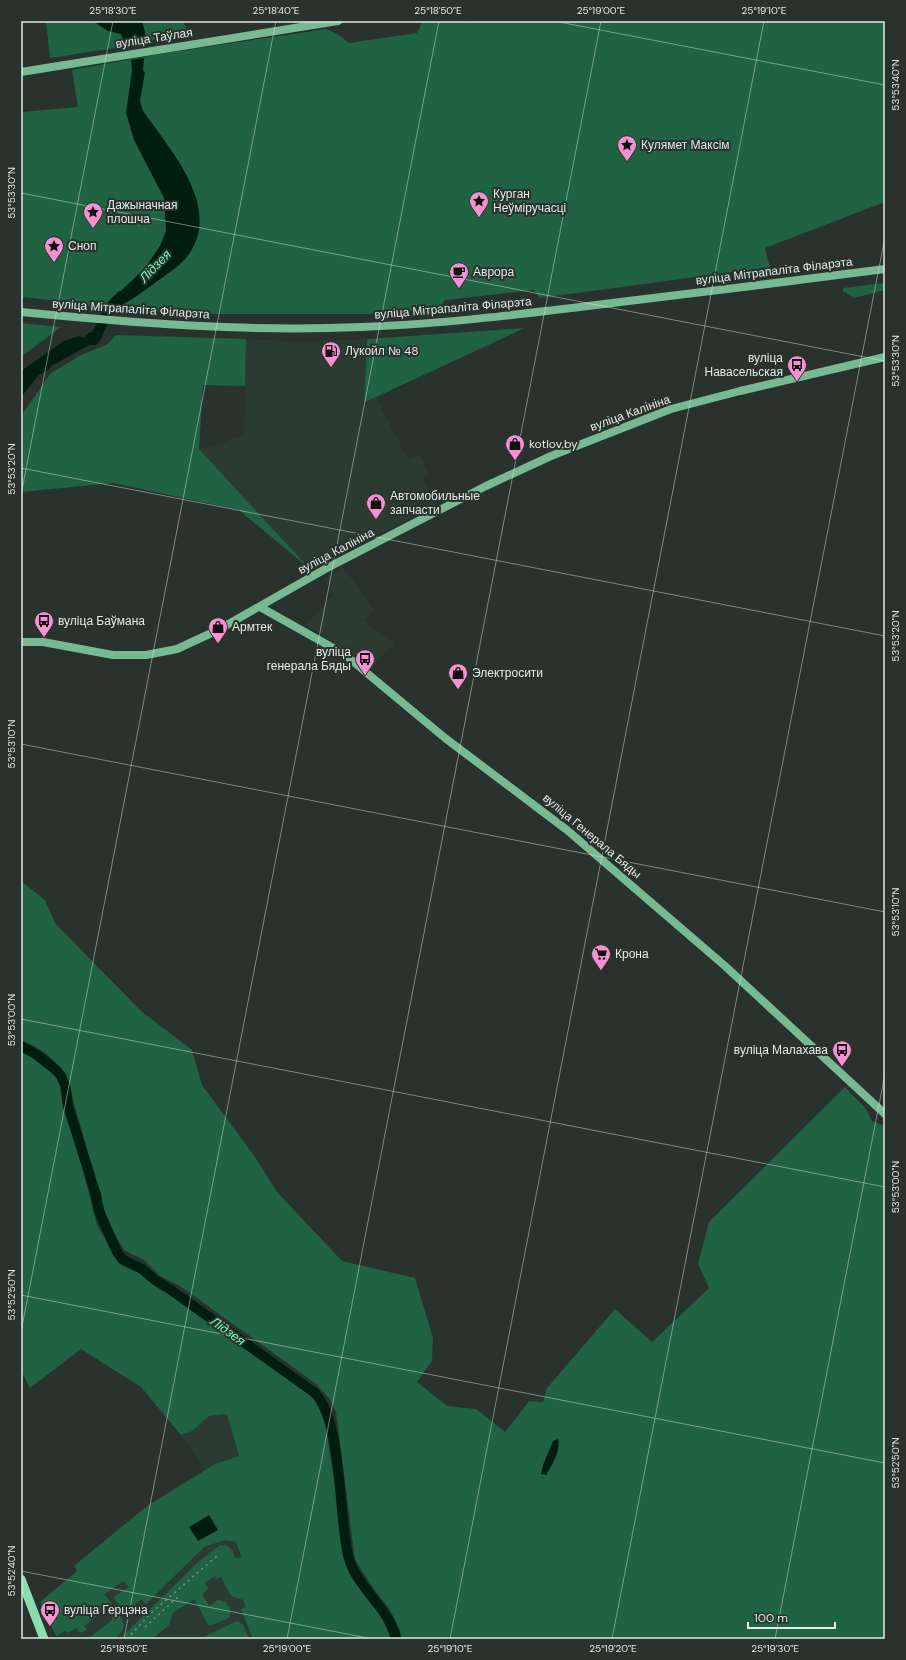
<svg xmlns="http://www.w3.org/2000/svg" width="906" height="1660" viewBox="0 0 906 1660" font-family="'DM Sans',sans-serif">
<rect width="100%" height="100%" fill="#29322c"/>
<g fill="#2b3b31">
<polygon points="246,339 309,342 367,339 364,401 376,397 408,459 420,455 429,475 423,478 435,507 368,539 311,570 199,449 244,436"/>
<polygon points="344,568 374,610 363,621 395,642 370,670 338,645 306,625 333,595 324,579"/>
<polygon points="228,1414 239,1456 215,1464 205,1471 181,1435 192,1430 209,1416"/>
<polygon points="223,1505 263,1618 258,1639 56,1639 56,1636 40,1602 77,1571 74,1566 147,1506"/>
</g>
<g fill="#1f6342">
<polygon points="46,21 93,21 108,31 121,34 124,43 128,46 50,58"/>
<polygon points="142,21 182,21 186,27 186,32 181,36 147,41"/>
<path d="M 431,21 L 467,21 L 470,23 L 482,21 L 885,21 L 885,202 L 765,248 L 770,267 L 540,298 L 534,290 L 445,300 L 439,309 C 430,310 420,311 410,311 C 397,311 386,307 373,314 L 201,314 L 101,309 L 61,301 L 21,297 L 21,112 L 78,107 L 72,70 L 160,54 L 326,29 L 338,34 L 349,43 L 417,33 L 422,22 Z"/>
<polygon points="885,283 885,290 854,298 843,291 843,288"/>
<polygon points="21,323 61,327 21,357"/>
<polygon points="525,328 376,397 364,402 367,339"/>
<polygon points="116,335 246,339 245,386 203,385 199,449 311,570 239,510 113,483 21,492 21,416 50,374 79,356 108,344"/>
<path d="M 21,881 L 45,900 L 55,923 L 141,1011 L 192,1050 L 202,1085 L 255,1157 L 277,1192 L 342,1261 L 415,1278 L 433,1338 L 432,1361 L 417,1382 L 447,1406 L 476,1409 L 505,1432 L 529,1401 L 543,1402 L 547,1388 L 615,1309 L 652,1342 L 709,1288 L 698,1264 L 709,1222 L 845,1087 L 866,1109 L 872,1121 L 885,1126 L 885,1639 L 402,1639 L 399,1628 L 389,1608 L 376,1592 L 355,1560 L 336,1412 L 329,1398 L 315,1383 L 180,1286 L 160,1276 L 144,1260 L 124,1250 L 108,1222 L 73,1100 C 71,1071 47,1050 21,1040 Z"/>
<polygon points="21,1049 50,1068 59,1078 97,1225 118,1262 137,1271 155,1286 174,1295 308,1393 319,1403 324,1415 347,1565 370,1603 381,1615 391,1639 253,1639 241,1609 246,1607 243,1600 231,1596 221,1577 216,1579 215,1576 205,1582 208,1589 202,1594 209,1606 218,1600 226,1602 231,1610 229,1618 209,1626 194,1599 173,1613 169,1625 152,1639 120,1639 197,1563 220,1545 227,1546 233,1551 234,1558 242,1558 236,1542 225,1540 204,1547 146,1604 141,1599 126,1613 113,1597 129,1587 124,1581 104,1594 112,1604 84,1626 87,1630 80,1633 76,1628 68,1633 65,1631 56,1636 40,1602 77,1571 74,1566 147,1506 215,1464 239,1456 227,1414 209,1416 192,1431 181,1435 141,1387 81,1349 30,1388 21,1371"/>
<polygon points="116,1615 120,1616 124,1625 123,1630 115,1639 88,1639 112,1620 112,1617"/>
<polygon points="237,1621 243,1625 249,1639 199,1639"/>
</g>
<g fill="#001e0e">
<polygon points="93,21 142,21 147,41 128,46 124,43 121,34 108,31"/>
<path d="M 144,58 L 143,71 L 145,72 L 140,101 L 143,111 C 169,148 220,204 191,251 C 184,263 170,272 159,280 C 152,285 126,305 118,306 C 115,307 110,305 106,305 L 145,268 L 160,246 L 166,231 L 164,198 L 134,140 L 126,113 L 132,70 L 131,60 Z"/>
<polygon points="95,330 103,331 102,338 96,345 89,345 51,366 50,369 39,375 21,397 21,371 64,341 79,336 85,338 94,333"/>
<path d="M 558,1439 C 561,1450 552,1465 546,1475 L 541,1474 L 543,1465 L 553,1441 Z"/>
<polygon points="209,1515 218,1530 198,1541 189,1527"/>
</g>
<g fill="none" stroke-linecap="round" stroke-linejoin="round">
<g stroke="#001e0e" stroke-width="10">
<polyline points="90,338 96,336 111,306 121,296"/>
<path d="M 21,1046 L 37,1055 L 57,1071 L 61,1076 L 65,1085 L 68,1106 L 96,1195 L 99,1211 L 117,1252 L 123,1260 L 142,1269 L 155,1280 L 171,1290 L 315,1393 C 343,1424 338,1513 348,1555 C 355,1587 390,1608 396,1639"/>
</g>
<g stroke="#76b992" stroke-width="8">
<polyline points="21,72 338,21"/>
<path d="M 21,312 C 134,323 247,332 361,327 C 442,324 523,314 604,304 C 698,293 791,281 885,269"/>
<polyline points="260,607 344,654 445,738 567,830 725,966 885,1114"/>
<polyline points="21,642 43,642 113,655 146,655 177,649 218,630 327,568 486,486 551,456 671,409 740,391 885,357"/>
</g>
<polyline stroke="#88dfad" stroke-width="9" points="21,1579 44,1639"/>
<g stroke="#858d88" stroke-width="1.5" stroke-dasharray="2 4" stroke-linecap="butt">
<polyline points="145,1627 179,1596"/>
<polyline points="127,1639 151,1613 217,1556"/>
</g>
</g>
<path fill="none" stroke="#e4eae6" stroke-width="1" stroke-opacity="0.45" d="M 554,21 L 885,85M 21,193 L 885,361M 21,468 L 885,636M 21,495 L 113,21M 21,744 L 885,912M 21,1019 L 885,1187M 21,1295 L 885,1463M 21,1332 L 276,21M 21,1571 L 373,1639M 124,1639 L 439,21M 287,1639 L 601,21M 450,1639 L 764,21M 612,1639 L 885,237M 775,1639 L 885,1074"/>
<defs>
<symbol id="sight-pin" viewBox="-11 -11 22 30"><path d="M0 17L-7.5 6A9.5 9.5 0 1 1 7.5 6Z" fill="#f590d1" stroke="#29322c"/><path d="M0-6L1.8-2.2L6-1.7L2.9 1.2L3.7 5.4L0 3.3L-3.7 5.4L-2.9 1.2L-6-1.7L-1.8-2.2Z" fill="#111"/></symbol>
<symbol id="cafe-pin" viewBox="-11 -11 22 30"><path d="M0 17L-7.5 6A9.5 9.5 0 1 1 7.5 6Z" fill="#f590d1" stroke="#29322c"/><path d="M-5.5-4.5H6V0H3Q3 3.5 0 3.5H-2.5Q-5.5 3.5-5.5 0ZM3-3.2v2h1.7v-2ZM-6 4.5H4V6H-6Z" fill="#111"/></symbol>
<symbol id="fuel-pin" viewBox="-11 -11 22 30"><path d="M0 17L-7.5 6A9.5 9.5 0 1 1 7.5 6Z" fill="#f590d1" stroke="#29322c"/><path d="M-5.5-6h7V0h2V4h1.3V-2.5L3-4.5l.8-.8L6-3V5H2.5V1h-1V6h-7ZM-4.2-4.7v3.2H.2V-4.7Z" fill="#111"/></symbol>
<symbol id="bus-pin" viewBox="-11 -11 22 30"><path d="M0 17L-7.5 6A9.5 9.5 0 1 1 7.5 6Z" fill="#f590d1" stroke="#29322c"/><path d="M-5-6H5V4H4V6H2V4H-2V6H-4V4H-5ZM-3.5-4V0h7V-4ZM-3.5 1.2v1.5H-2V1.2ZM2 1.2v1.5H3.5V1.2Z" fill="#111"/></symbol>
<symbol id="shop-pin" viewBox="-11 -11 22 30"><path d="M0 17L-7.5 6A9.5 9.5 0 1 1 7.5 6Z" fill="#f590d1" stroke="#29322c"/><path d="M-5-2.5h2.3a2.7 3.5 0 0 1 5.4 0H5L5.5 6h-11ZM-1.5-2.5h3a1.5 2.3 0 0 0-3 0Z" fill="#111"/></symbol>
<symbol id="supermarket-pin" viewBox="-11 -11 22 30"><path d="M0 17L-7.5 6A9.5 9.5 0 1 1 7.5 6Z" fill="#f590d1" stroke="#29322c"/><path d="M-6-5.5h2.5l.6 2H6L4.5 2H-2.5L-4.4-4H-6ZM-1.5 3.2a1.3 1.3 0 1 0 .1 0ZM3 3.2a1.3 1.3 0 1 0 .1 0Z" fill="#111"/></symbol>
</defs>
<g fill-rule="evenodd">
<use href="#sight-pin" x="616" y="134" width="22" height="30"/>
<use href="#sight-pin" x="468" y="190" width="22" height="30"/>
<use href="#sight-pin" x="82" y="201" width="22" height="30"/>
<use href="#sight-pin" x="43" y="235" width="22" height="30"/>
<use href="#cafe-pin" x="448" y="261" width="22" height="30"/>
<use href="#fuel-pin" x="320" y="340" width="22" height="30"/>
<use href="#bus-pin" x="786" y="354" width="22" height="30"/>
<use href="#shop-pin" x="504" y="433" width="22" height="30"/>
<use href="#shop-pin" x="365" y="492" width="22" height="30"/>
<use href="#bus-pin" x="33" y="610" width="22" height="30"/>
<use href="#shop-pin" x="207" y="616" width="22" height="30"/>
<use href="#bus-pin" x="354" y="648" width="22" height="30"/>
<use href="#shop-pin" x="447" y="662" width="22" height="30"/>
<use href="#supermarket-pin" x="590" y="943" width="22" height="30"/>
<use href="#bus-pin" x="831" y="1039" width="22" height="30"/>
<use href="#bus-pin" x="39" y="1599" width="22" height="30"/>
</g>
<g text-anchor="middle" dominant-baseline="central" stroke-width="4" stroke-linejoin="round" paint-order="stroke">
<g font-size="12" fill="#e4eae6" stroke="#29322c">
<text transform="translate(154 38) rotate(-9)">вуліца Таўлая</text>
<text transform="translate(774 271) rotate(-7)">вуліца Мітрапаліта Філарэта</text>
<text transform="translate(453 308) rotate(-5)">вуліца Мітрапаліта Філарэта</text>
<text transform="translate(131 309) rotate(4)">вуліца Мітрапаліта Філарэта</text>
<text transform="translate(630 413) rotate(-20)">вуліца Калініна</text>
<text transform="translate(336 551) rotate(-28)">вуліца Калініна</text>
<text transform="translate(592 836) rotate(40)">вуліца Генерала Бяды</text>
</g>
<g font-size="12" fill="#e4eae6" stroke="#29322c" text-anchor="start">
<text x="641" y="145">Кулямет Максім</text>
<text x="493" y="194">Курган<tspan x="493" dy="14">Неўміручасці</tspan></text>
<text x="107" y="205">Дажыначная<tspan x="107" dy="14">плошча</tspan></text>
<text x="68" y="246">Сноп</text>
<text x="473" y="272">Аврора</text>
<text x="345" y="351">Лукойл № 48</text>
<text x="783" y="358" text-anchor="end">вуліца<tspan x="783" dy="14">Навасельская</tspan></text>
<text x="529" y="444">kotlov.by</text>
<text x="390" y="496">Автомобильные<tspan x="390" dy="14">запчасти</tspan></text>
<text x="58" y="621">вуліца Баўмана</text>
<text x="232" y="627">Армтек</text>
<text x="351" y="652" text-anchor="end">вуліца<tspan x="351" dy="14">генерала Бяды</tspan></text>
<text x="472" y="673">Электросити</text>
<text x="615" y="954">Крона</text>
<text x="828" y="1050" text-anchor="end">вуліца Малахава</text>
<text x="64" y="1610">вуліца Герцэна</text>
</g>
<g font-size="13" font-style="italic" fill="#72feb5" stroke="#29322c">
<text transform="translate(155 266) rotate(-46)">Лідзея</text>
<text transform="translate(228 1331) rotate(36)">Лідзея</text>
</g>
</g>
<rect width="906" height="1660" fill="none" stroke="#29322c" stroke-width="44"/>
<path d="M748 1622v6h87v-6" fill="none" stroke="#e4eae6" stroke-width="2"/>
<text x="754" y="1622" font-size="12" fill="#e4eae6" stroke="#29322c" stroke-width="3" paint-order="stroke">100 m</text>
<rect x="22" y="22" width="862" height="1616" fill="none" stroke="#e4eae6" stroke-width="1.5"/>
<g font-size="10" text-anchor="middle" fill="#e4eae6">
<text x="113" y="14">25°18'30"E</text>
<text x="276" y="14">25°18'40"E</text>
<text x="438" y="14">25°18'50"E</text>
<text x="601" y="14">25°19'00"E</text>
<text x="764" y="14">25°19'10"E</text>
<text transform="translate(895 85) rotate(-90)" y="4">53°53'40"N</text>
<text transform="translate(11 193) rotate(-90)" y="4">53°53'30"N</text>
<text transform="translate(895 361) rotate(-90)" y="4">53°53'30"N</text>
<text transform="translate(11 469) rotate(-90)" y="4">53°53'20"N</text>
<text transform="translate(895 636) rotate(-90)" y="4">53°53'20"N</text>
<text transform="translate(11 744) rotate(-90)" y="4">53°53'10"N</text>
<text transform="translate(895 912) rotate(-90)" y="4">53°53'10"N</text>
<text transform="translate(11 1020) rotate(-90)" y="4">53°53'00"N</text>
<text transform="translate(895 1187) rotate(-90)" y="4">53°53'00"N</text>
<text transform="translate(11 1295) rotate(-90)" y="4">53°52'50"N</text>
<text transform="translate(895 1463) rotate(-90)" y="4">53°52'50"N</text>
<text transform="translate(11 1571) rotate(-90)" y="4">53°52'40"N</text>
<text x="124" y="1652">25°18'50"E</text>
<text x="287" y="1652">25°19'00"E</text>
<text x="450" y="1652">25°19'10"E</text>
<text x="613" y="1652">25°19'20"E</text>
<text x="775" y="1652">25°19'30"E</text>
</g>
</svg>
